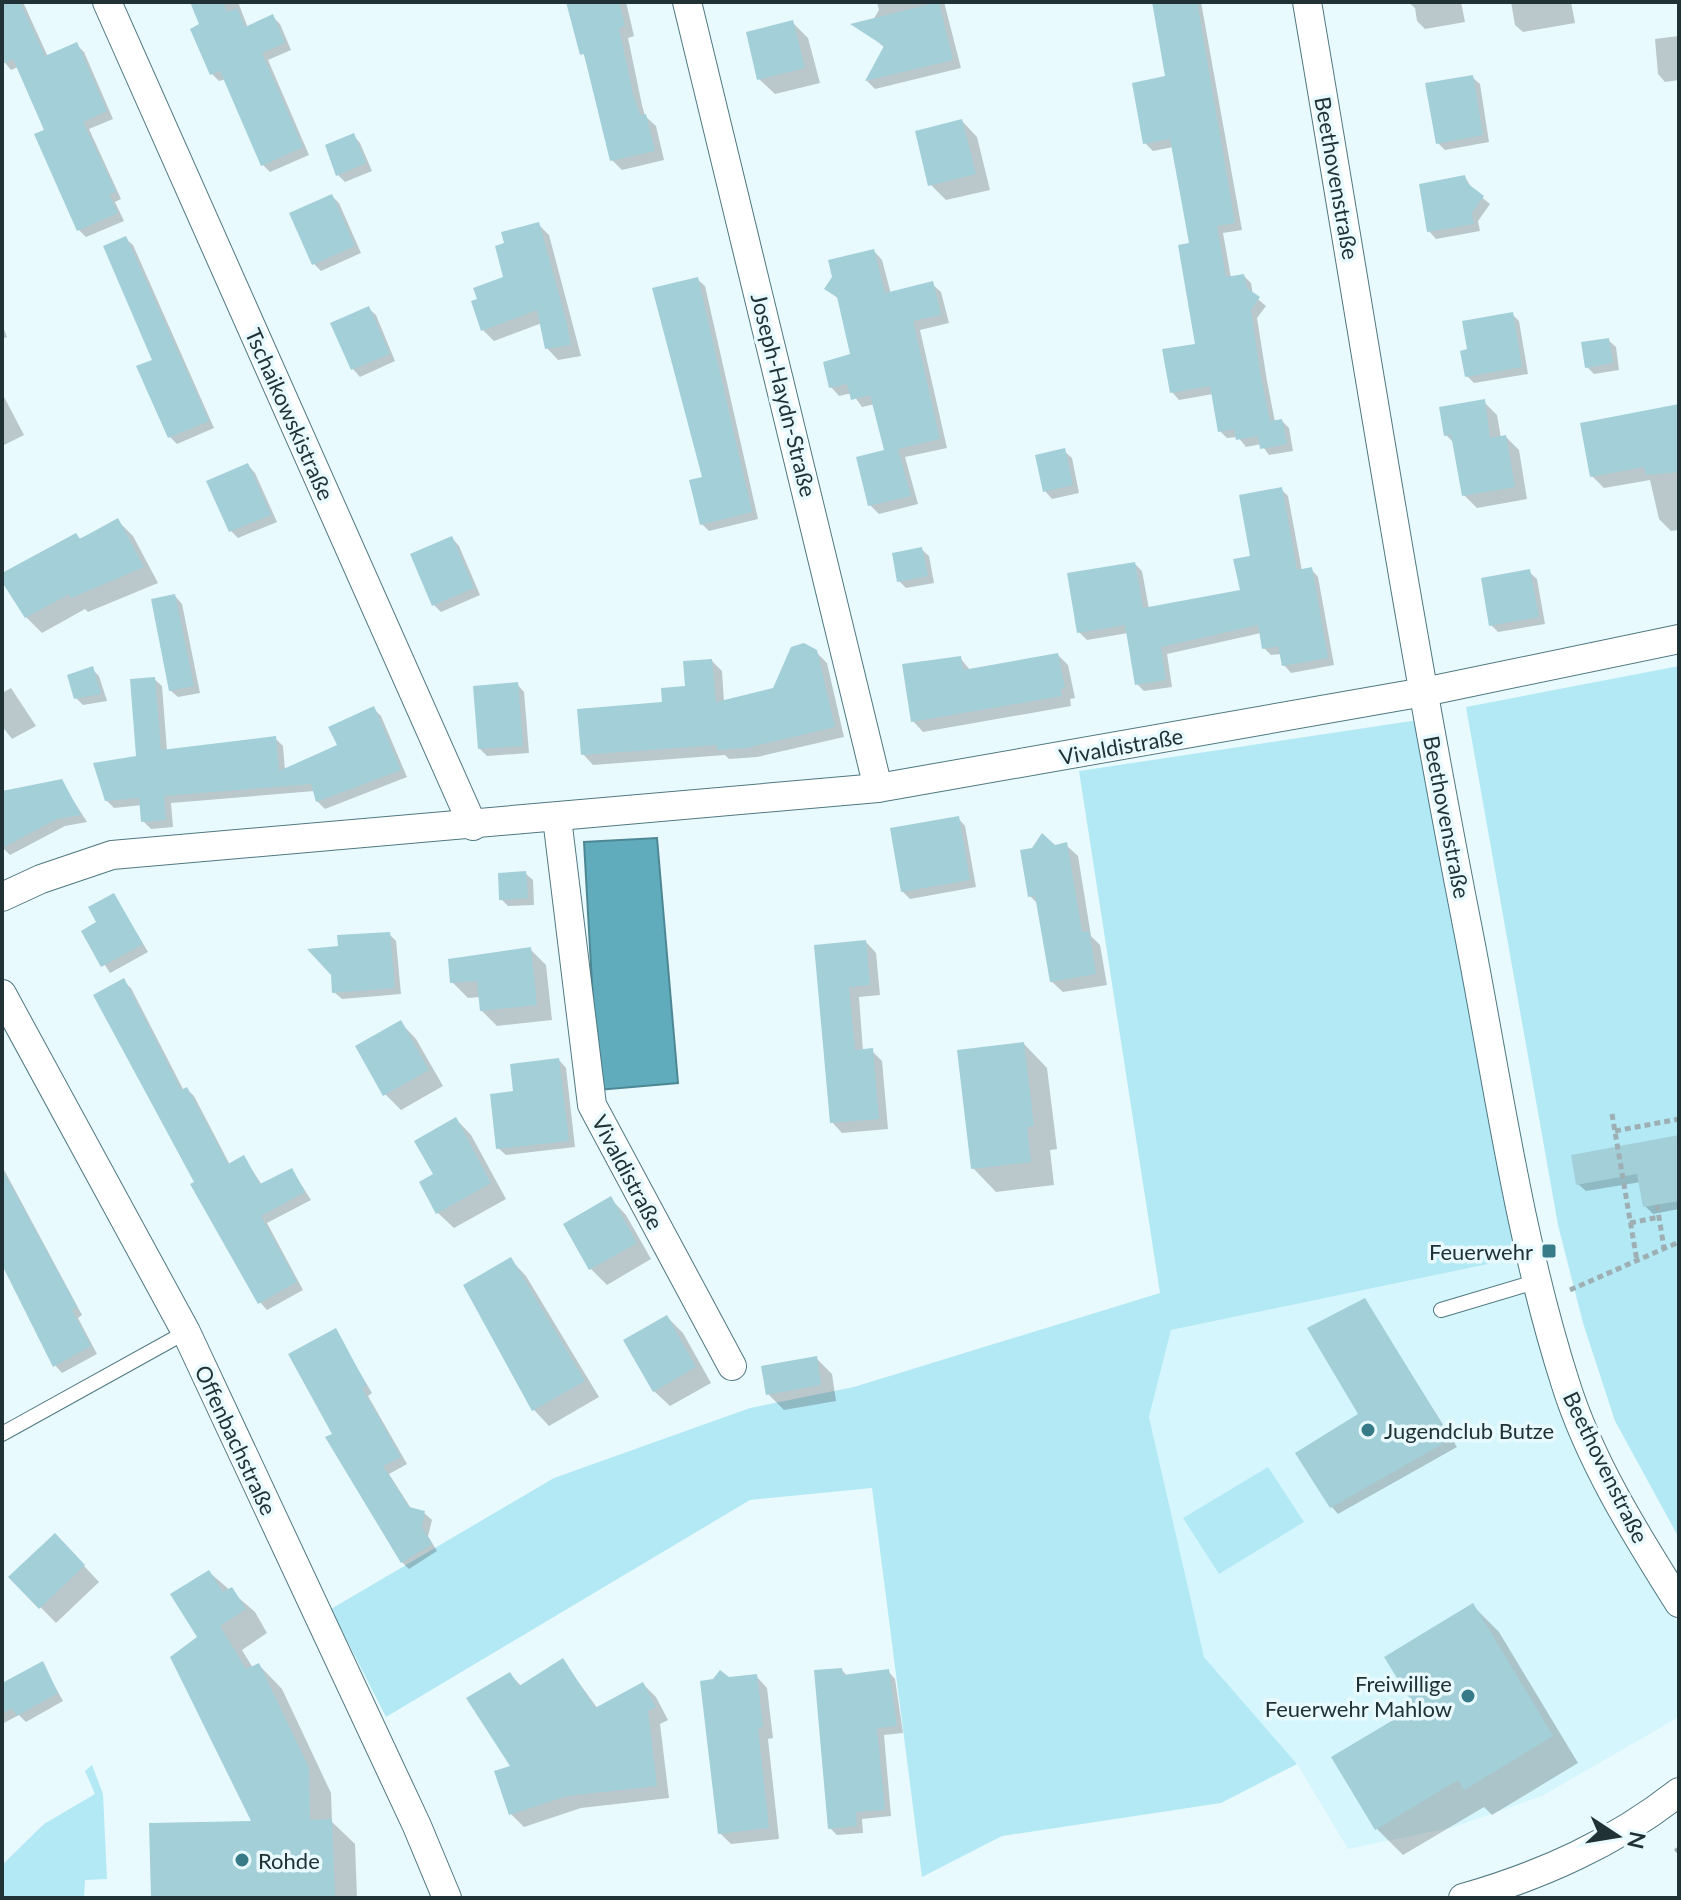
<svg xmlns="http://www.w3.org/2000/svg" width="1681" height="1900" viewBox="0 0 1681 1900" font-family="Lato,sans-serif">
<rect width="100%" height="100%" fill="#e9fafe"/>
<polygon fill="#d6f6fd" points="1522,1257 1553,1391 1640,1558 1679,1625 1679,1717 1542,1796 1454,1827 1348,1849 1297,1764 1204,1657 1149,1417 1171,1330"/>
<g fill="#b3e9f5">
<polygon points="1679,666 1679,1538 1615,1421 1583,1323 1558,1225 1466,707"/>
<polygon points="1425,719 1522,1257 1171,1330 1149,1417 1204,1657 1297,1764 1221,1803 1002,1836 922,1877 872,1488 750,1500 386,1717 331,1609 554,1478 750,1408 854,1387 1160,1293 1079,771"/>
<polygon points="1268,1467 1304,1522 1219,1574 1183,1518"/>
<polygon points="92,1765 103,1794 107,1879 85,1880 84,1898 2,1898 2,1865 44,1824 95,1794 85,1771"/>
</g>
<polygon fill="#61acbc" stroke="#4e8794" stroke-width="2" points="657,838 678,1083 598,1090 584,842"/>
<g fill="#0003">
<polygon points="2,2 23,2 48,57 77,45 84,52 113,119 89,129 121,199 115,202 124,221 86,237 79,230 46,132 18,67 11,70 2,59"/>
<polygon points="192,2 238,2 248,28 273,17 280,24 291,50 268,60 309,155 270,172 263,165 226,79 219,81 212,74 202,26"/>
<polygon points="570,2 626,2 634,36 628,38 642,105 645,116 656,126 664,160 622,170 612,160"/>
<polygon points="877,2 944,2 961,68 875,89 867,81 885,48 866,32 879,10"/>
<polygon points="1154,2 1201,2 1242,230 1223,233 1231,278 1244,276 1251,283 1253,295 1266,306 1257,318 1267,381 1275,422 1282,421 1289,428 1293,451 1269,455 1261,444 1246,447 1238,437 1227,438 1220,431 1213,394 1179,400 1172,392 1198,345 1191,245 1173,147 1153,151 1145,143 1168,78"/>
<polygon points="1408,2 1461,2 1465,22 1425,29 1417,21 1415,8"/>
<polygon points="1511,2 1571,2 1575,23 1523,32 1515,25"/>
<polygon points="793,23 808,38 820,83 775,94 759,79"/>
<polygon points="1679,36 1679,80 1665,82 1658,74 1655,39"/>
<polygon points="1472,77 1480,84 1489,142 1445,150 1438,143"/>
<polygon points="962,121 977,137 990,190 946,200 930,184"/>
<polygon points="353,135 360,143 372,171 345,182 338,175"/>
<polygon points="1465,177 1473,190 1490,204 1478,221 1480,231 1436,239 1429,231"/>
<polygon points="332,196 339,203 361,253 321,271 314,264"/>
<polygon points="538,224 549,235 581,356 558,360 547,348 542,323 494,341 483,330 505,278"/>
<polygon points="125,238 133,245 214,428 177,444 170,437"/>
<polygon points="874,251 882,260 891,294 932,284 941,292 949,323 920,330 947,448 905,457 918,504 879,514 870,505 886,452 875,404 862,407 852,393 839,396 831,387 852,355 840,300 826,289"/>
<polygon points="697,279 705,286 758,519 709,531 702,524 704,478"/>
<polygon points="368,308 376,315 395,361 360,377 353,369"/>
<polygon points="1512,314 1519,321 1528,374 1474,383 1467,376 1470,351"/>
<polygon points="2,324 7,337 2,339"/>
<polygon points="1608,340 1616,347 1619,370 1594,374 1587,367"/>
<polygon points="2,393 24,435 2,446"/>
<polygon points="1484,402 1497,415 1501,438 1506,437 1519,450 1527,499 1477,508 1464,495 1455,444 1446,435"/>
<polygon points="1679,407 1679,530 1671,531 1659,519 1650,480 1604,488 1592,476"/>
<polygon points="1064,451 1072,458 1079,493 1052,499 1045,491"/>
<polygon points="248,465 255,473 277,522 238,538 231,531"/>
<polygon points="1281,489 1288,496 1302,571 1311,569 1318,577 1334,665 1291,673 1284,665 1282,654 1271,655 1264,648 1261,633 1167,654 1172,687 1144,691 1137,684 1128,633 1087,640 1079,632 1135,564 1142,571 1149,609 1242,592"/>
<polygon points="118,521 133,536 158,583 88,612 85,609 42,633 26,617 3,574"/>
<polygon points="452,538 459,546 480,595 441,612 434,605"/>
<polygon points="921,549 929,556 934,583 906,588 899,581"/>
<polygon points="1529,572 1537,579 1545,624 1498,632 1491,625"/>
<polygon points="175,596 182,604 200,693 178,697 170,690"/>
<polygon points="816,652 827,663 844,737 757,757 729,759 725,755 593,765 583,754 687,688 712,661 722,671 724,702 775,690"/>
<polygon points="1058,655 1068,665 1075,698 1070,699 1071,706 923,732 913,721 960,658 971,671"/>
<polygon points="92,669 99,676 107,701 83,705 76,698"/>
<polygon points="154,679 162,686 167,751 275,738 283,746 285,770 339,746 374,709 381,716 407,777 325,809 317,801 315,791 171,803 173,827 151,829 143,821 142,805 114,808 106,800 138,758"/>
<polygon points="517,684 524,692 529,753 487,756 480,749"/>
<polygon points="11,688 36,726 12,739 2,726 2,693"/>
<polygon points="61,781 87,822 65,826 10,855 2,847 2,795"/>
<polygon points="958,818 965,826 976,887 910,899 902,891"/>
<polygon points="1066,845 1078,856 1091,936 1100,945 1107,985 1063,992 1051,981 1038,904 1030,896 1054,847"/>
<polygon points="525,873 533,880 534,905 508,906 501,899"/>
<polygon points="114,895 148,952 110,973 84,932 99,923"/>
<polygon points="389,934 396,941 401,994 342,999 334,992 340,948"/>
<polygon points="866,942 876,953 880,995 859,997 863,1051 872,1051 882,1061 888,1129 842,1133 832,1122 816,947"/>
<polygon points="530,949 546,965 552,1020 497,1026 481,1010 480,997 468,998 452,982"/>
<polygon points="123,981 131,988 184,1091 187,1089 194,1096 230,1165 244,1158 262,1185 292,1170 311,1200 267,1223 303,1290 267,1310 260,1302 197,1183"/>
<polygon points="401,1023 416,1039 443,1086 401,1110 385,1094"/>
<polygon points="1024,1044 1047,1068 1057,1149 1050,1150 1054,1185 996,1192 973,1168"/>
<polygon points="559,1060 566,1068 575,1147 506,1155 498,1148 515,1093"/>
<polygon points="456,1119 471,1135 506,1199 454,1228 438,1213 435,1175"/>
<polygon points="1679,1137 1679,1209 1653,1214 1645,1206 1641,1182 1586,1191 1578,1184"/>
<polygon points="2,1166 82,1315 78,1318 97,1354 62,1373 55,1365 2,1262"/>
<polygon points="611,1199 626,1215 651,1259 607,1285 591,1269 565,1224"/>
<polygon points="511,1260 526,1276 599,1397 549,1426 534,1410 465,1286"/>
<polygon points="1365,1300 1457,1447 1338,1514 1331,1506 1361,1415"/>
<polygon points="667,1317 683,1333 711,1383 670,1406 654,1391"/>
<polygon points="335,1331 372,1393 368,1396 407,1464 389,1474 412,1510 424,1513 432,1520 428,1536 437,1551 409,1569 402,1562 335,1435"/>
<polygon points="816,1358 832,1374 836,1401 784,1410 768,1394"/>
<polygon points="71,1552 99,1582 56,1623 11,1577"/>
<polygon points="209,1572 255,1612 267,1633 242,1650 253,1668 259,1665 282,1689 331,1793 332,1822 355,1844 357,1898 153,1898 254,1823 200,1637"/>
<polygon points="1472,1605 1499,1632 1578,1763 1492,1815 1484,1807 1403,1855 1377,1829 1417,1708"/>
<polygon points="563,1661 598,1709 643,1684 656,1697 668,1720 660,1724 669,1798 581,1808 524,1827 511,1814 513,1767 510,1674 522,1687"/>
<polygon points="42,1663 63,1701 26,1722 19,1715 2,1724 2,1685"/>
<polygon points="842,1670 848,1677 888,1671 895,1679 903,1733 884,1735 891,1816 862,1819 863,1833 837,1835 830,1828"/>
<polygon points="756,1676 767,1688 773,1738 768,1739 779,1839 731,1844 720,1833 728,1680"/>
</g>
<g fill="#a3cfd9">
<polygon points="2,2 20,2 45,56 77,42 107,111 83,122 116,192 109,194 118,213 77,231 34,134 44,130 13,59 2,64"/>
<polygon points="190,2 223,2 227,12 237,8 245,27 273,14 285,43 262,53 303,147 261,166 220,71 210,75 190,29 199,24"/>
<polygon points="566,2 619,2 625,26 619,28 633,94 640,115 646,114 655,151 610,161 584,54 580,55"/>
<polygon points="939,2 953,60 865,81 884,46 850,24"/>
<polygon points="1152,2 1197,2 1235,223 1217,226 1226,277 1244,274 1247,288 1260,297 1251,310 1260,372 1270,421 1282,419 1287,444 1260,449 1258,436 1236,440 1234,429 1218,432 1210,386 1170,393 1162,349 1195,344 1178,245 1189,243 1170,139 1143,144 1132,83 1165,76"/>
<polygon points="793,20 805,68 757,80 746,32"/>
<polygon points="1473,75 1483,135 1436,144 1425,83"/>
<polygon points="962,119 976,174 928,186 915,131"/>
<polygon points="354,133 366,163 336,176 325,145"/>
<polygon points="1465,175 1467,183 1484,196 1472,213 1474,224 1427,232 1419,184"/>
<polygon points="332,194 355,246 312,265 289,213"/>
<polygon points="539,222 566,320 571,345 545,349 537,310 481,331 471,301 477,299 473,288 503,277 495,246 504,243 501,232"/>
<polygon points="126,236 209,421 168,438 136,366 152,360 103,246"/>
<polygon points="874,249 885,293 933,281 941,315 913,321 940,439 898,449 911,496 868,506 856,457 884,450 870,395 851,400 847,384 829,388 823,362 850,354 837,297 824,289 832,277 828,260"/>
<polygon points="698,277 752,512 700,525 689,480 702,477 652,288"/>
<polygon points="369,306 390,354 351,370 330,323"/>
<polygon points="1513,312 1522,367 1465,377 1460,351 1467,349 1462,321"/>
<polygon points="1609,338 1613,363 1585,368 1581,342"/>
<polygon points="1485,399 1490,438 1506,435 1515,487 1462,496 1451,435 1444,436 1439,407"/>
<polygon points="1679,404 1679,472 1646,475 1644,467 1590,477 1580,423"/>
<polygon points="1065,448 1073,485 1043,492 1035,455"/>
<polygon points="248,463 271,515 229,532 206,481"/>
<polygon points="1282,487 1297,570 1312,567 1328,658 1282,666 1278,646 1262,649 1258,625 1161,647 1166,680 1135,685 1125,625 1077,633 1067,573 1135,562 1143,608 1240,590 1233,559 1250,556 1239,495"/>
<polygon points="118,518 144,567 71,598 69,594 25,618 2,582 2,573 76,533 80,539"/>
<polygon points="452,536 474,588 432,606 410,554"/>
<polygon points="922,547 928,576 897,582 892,553"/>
<polygon points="1530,569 1539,617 1489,626 1481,578"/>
<polygon points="175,594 194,686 169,691 151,599"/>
<polygon points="804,643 817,650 835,727 746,748 717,750 717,745 581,755 577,709 662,702 661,688 685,686 683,661 712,659 716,702 773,688 791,647"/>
<polygon points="1058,653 1065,688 1060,689 1062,696 911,722 902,664 961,656 963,670"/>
<polygon points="93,666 101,694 74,699 67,675"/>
<polygon points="155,677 161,750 276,736 279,771 337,745 328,727 374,706 401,770 316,802 311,784 164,796 166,820 141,822 139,798 105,801 93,763 136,756 130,679"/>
<polygon points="518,682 523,746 478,749 473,686"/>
<polygon points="62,779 81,815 57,819 2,848 2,791"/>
<polygon points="959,816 970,880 901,892 890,828"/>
<polygon points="1042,833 1055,845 1067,842 1082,932 1089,931 1096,974 1050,982 1035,896 1028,897 1020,850 1032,848"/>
<polygon points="526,871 528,898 499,900 498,873"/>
<polygon points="114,893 143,944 101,967 81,931 96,922 88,907"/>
<polygon points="390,932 395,988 332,993 331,975 307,949 338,946 337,935"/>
<polygon points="866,940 870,985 849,987 855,1050 873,1048 879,1119 830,1123 814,945"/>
<polygon points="531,947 537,1005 480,1011 477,981 450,983 448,959"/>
<polygon points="124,978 181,1090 187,1087 228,1164 244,1155 260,1184 292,1168 305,1192 261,1216 297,1282 258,1304 190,1184 194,1182 93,995"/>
<polygon points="401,1020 429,1070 383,1096 355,1046"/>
<polygon points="1024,1042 1034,1126 1027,1127 1031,1162 971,1169 957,1050"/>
<polygon points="559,1058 569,1141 496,1149 490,1094 513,1091 510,1064"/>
<polygon points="456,1117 491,1183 436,1214 419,1182 433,1174 414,1141"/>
<polygon points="1679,1135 1679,1201 1643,1207 1637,1174 1576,1185 1571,1155"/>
<polygon points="2,1169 77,1307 72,1310 91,1346 53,1367 2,1265"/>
<polygon points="611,1196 637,1243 589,1270 563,1224"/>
<polygon points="511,1257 585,1381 532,1411 463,1285"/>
<polygon points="1365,1298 1451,1439 1330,1508 1295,1453 1358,1414 1307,1328"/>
<polygon points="667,1315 696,1367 653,1392 623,1340"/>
<polygon points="336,1328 367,1386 362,1388 401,1457 383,1466 409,1507 425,1511 422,1527 432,1544 401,1563 325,1437 332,1434 288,1354"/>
<polygon points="817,1356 821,1385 766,1395 761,1366"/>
<polygon points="55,1533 85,1565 39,1609 8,1577"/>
<polygon points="209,1570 223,1592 232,1587 246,1609 220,1626 246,1669 259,1663 309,1768 310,1820 332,1819 335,1898 151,1898 149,1823 251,1821 170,1657 197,1637 170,1594"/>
<polygon points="1473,1603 1553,1736 1464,1790 1458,1780 1375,1830 1331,1757 1415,1707 1384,1657"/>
<polygon points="563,1658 595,1708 643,1682 656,1707 648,1711 657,1786 567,1796 509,1815 494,1771 510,1766 466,1698 510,1672 519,1686"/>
<polygon points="43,1661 58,1693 17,1716 12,1708 2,1714 2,1683"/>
<polygon points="842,1668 843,1675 889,1669 897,1726 877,1728 885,1810 856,1812 857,1826 828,1829 814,1670"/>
<polygon points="720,1670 729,1677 757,1674 763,1727 758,1728 769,1828 718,1834 700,1681 713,1679"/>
</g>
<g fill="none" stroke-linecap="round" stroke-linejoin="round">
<defs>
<g id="lane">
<polyline points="1441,1310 1538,1281"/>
<polyline points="2,1434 186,1332"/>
</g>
<g id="street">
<polyline points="107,2 473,826"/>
<polyline points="687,2 878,788"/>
<path d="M 1307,2 C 1360,313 1408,626 1469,935 C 1498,1084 1519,1238 1565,1382 C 1589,1460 1636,1535 1679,1603"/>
<polyline points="557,818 592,1105 732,1366"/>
<polyline points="2,897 41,879 112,855 878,788 1424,692 1679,639"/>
<polyline points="2,994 186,1332 417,1826 447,1898"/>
<path d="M 1463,1898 C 1543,1875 1614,1843 1679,1792"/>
</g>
</defs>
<use href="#lane" stroke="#4f7881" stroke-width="16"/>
<use href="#street" stroke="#4f7881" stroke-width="30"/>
<g stroke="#9eafb3" stroke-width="5" stroke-dasharray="6 4" stroke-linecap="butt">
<polyline points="1612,1114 1637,1261"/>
<polyline points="1615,1131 1679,1119"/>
<polyline points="1657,1205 1664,1248"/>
<polyline points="1630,1223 1659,1217"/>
<polyline points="1570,1290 1679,1242"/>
<polyline points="1676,1848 1679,1852"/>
</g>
<use href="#lane" stroke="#fff" stroke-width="14"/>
<use href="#street" stroke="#fff" stroke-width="28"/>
</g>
<g fill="#377b89" stroke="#e9fafe" stroke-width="3">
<rect x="1541" y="1243" width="16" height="16" rx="4"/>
<circle cx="1368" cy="1430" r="8"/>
<circle cx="1468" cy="1696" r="8"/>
<circle cx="242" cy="1860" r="8"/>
</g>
<g text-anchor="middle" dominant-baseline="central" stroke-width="7" stroke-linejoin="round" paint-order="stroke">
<g font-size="22" fill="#213236" stroke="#e9fafe">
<text transform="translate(1337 178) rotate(80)">Beethovenstraße</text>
<text transform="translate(784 395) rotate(76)">Joseph-Haydn-Straße</text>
<text transform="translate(290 414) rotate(66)">Tschaikowskistraße</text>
<text transform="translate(1121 746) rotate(-10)">Vivaldistraße</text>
<text transform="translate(1447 817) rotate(79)">Beethovenstraße</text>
<text transform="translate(628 1172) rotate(62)">Vivaldistraße</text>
<text transform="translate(236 1440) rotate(65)">Offenbachstraße</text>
<text transform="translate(1606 1467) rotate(64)">Beethovenstraße</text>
</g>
<g font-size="22" fill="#213236" stroke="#e9fafe" text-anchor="end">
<text x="1533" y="1251">Feuerwehr</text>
<text x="1384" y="1430" text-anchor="start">Jugendclub Butze</text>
<text x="1452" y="1683">Freiwillige<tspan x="1452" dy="25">Feuerwehr Mahlow</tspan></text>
<text x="258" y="1860" text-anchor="start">Rohde</text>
</g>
</g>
<rect width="1681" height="1900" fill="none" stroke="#213236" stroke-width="8"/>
<g transform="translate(1617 1836) rotate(102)" stroke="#e9fafe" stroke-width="6" paint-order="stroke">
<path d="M0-6L14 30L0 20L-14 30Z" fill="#213236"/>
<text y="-12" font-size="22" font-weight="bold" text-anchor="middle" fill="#213236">N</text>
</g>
</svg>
